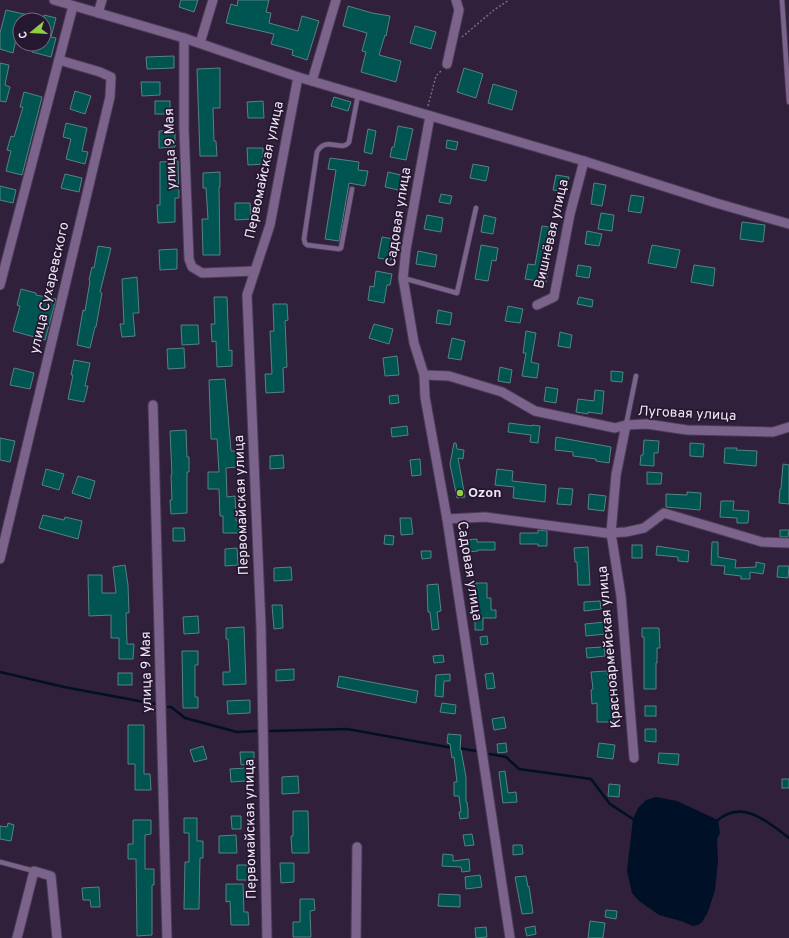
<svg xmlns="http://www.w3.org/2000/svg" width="789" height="938" viewBox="0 0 789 938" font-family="Overpass,sans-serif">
<rect width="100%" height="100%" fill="#30203b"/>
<polygon fill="#001026" points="656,797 677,801 718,820 720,833 717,839 718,861 715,890 708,912 702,922 698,925 693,926 681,921 659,915 639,901 632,893 627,871 633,819 638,808 646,800"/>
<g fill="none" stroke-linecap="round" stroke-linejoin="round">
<g stroke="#001026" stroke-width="2.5">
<polyline points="0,672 64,687 155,704"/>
<polyline points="168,707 171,707 185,718 237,732 256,731"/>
<polyline points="270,731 347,729 453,748"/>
<polyline points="458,748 476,751"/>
<polyline points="490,754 506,757 519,769 591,779 610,804 633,819"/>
<path d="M 718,820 C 743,799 768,822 789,838"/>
</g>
</g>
<g fill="#005452" stroke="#558481">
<polygon points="181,0 198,0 194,12 179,7"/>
<polygon points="238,0 269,0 266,12 271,13 269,23 298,31 302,16 319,21 307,60 292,55 293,50 271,44 274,34 226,23 231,4 237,6"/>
<polygon points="348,6 372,13 390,16 386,36 385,35 379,55 401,61 396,82 361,72 366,52 362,51 367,33 343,26"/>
<polygon points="6,10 37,17 36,20 20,20 13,53 0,49 0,33"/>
<polygon points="44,15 56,18 51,37 56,38 51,57 32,52 34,44 44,44"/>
<polygon points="415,26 436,32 431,49 410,43"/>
<polygon points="174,56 174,68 147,69 146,57"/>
<polygon points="0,63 9,65 5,85 10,87 6,102 0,101"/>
<polygon points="220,68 220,108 213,108 214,141 216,141 217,156 200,156 197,69"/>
<polygon points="464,68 483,74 476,98 457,92"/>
<polygon points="141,82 160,82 160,95 142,96"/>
<polygon points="493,84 517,91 512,110 488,103"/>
<polygon points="75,91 91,96 85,114 70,109"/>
<polygon points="24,92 42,97 22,175 6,171 11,151 7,150 11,136 14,137 23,107 20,107"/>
<polygon points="334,97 351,102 348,111 331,106"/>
<rect x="155" y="101" width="15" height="13"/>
<polygon points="263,101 264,118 248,118 247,102"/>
<polygon points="66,123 87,128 82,151 88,152 85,164 66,159 71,139 63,137"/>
<polygon points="398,126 413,129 406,160 390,157 392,147 394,147"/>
<polygon points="368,129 376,131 372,154 364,152"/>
<polygon points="159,131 175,131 175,147 159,148"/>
<polygon points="447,140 458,142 456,150 446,148"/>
<polygon points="247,148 263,148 263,164 248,165"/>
<polygon points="330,158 359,162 358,170 368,171 365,186 349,183 339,241 325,239 336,170 328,169"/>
<polygon points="178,161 179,198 175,198 175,222 158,223 157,205 160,205 160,162"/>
<polygon points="473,164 489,167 486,181 470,178"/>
<polygon points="220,172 220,187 219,187 220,255 203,255 202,219 208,219 206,188 203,188 203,173"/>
<polygon points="388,172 405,176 403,191 385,187"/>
<polygon points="65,174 82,178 79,192 61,188"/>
<polygon points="556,175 569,177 566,192 553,190"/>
<polygon points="594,183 606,185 602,206 591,204"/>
<polygon points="0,186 16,190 13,203 0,200"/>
<polygon points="441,194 452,196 450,204 439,202"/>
<polygon points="631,195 644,197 641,213 628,211"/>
<polygon points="235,203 250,203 251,219 235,220"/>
<polygon points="601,213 614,215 612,231 598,229"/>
<polygon points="427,215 443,218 441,232 424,229"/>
<polygon points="484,215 496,218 493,234 481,232"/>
<polygon points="742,222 765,225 763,242 740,239"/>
<polygon points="542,226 556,228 554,237 551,236 546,267 549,268 546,282 525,279 528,264 535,265"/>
<polygon points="587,231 602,234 599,246 585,244"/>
<polygon points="382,237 394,239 391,260 378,258"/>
<polygon points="481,245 498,248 496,261 492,260 488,281 475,279"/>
<polygon points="652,245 680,250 676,268 648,263"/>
<polygon points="98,246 111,248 100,292 102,293 96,327 95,327 90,348 77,345 83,310 85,311 90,281 89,280 92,267 94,268"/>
<polygon points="177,249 177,269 160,270 159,250"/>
<polygon points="418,251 437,255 435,267 416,264"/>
<polygon points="578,265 591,267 589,278 576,276"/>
<polygon points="694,265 715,268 713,286 691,282"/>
<polygon points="376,271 392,274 390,285 387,285 384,303 368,300 370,286 374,287"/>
<polygon points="137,277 139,313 133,313 135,336 122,337 120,324 124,324 122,279"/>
<polygon points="21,289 36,293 36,295 56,299 45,340 13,331 20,306 17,305"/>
<polygon points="214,297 227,297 229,351 232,350 232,366 217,367 216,341 212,342 211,324 215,324"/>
<polygon points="579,297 593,300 592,307 577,304"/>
<polygon points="273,304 287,304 288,320 285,321 287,367 283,368 284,392 266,393 265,374 272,374 270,331 274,331"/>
<polygon points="508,306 523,309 520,323 505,321"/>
<polygon points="438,310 452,313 450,325 436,323"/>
<polygon points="374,324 393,329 389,344 369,338"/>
<polygon points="181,325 198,325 199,344 182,345"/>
<polygon points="526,331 536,333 531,362 539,364 537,378 522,376 526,353 523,353"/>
<polygon points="560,332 572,335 570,348 558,346"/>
<polygon points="452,338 465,341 461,360 448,358"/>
<polygon points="184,348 185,368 168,369 167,349"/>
<polygon points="397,356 399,375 385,376 383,358"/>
<polygon points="74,360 90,363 85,386 88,386 84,402 68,399 73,375 71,375"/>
<polygon points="500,367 512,370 510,383 498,381"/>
<polygon points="14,368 34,373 30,389 10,385"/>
<polygon points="611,371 623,372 622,382 611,381"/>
<polygon points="225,379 231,451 237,451 237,467 226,468 227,497 235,496 236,521 239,521 240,533 223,533 223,516 220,516 219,489 208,489 208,472 219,472 217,439 211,439 209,380"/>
<polygon points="546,387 558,389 556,403 544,401"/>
<polygon points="595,390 604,391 602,414 588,412 588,414 576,412 578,399 594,401"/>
<polygon points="398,395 399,403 390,404 389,396"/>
<polygon points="509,423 532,426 532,425 540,426 538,443 530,442 531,435 508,432"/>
<polygon points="407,426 408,435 392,437 391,428"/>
<polygon points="186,430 187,457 189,457 189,472 187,472 187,513 171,514 170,500 172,500 171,475 172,475 170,431"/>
<polygon points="556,437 611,447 609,463 596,461 596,459 573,456 573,452 555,450"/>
<polygon points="0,438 15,441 10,462 0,460"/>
<polygon points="644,440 659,441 658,453 654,453 654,466 640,465 641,455 643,455"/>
<polygon points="454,443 456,443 457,449 464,450 463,459 458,458 465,497 457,498 450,464"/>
<polygon points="690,443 704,444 703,457 690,456"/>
<polygon points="725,448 737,448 736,450 757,451 756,466 724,463"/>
<polygon points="283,455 284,468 270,469 270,456"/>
<polygon points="420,459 421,475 412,476 410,460"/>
<polygon points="783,464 789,465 789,504 779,503 780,489 781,489"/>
<polygon points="46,469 64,474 59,490 42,485"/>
<polygon points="497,469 513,471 512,481 546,485 545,502 513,498 514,487 495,485"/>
<polygon points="647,472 662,473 661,484 647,484"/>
<polygon points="78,476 95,481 90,499 72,493"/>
<polygon points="559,488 573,489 571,505 557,504"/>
<polygon points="687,492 701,493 700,510 666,507 666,494 687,495"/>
<polygon points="589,494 606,496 604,511 588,509"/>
<polygon points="721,501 734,501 733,510 749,511 748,523 737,523 737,518 720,517"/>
<polygon points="43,515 64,520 65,517 82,521 78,539 39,528"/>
<polygon points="400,518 411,518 413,534 401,535"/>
<polygon points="173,528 184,528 185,541 173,541"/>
<polygon points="538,530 547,531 547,546 538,546 538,544 520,544 520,533 538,533"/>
<polygon points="780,530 789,530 788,537 780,537"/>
<polygon points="385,535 394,536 393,545 384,544"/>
<polygon points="477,539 477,542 495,542 495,550 478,550 478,551 467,552 466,540"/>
<polygon points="712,542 718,542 718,557 736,560 735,568 756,567 756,562 765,564 763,574 750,572 750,579 741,579 741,576 724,574 725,566 711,565"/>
<rect x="632" y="545" width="10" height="13"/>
<polygon points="657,546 689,551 688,562 678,561 678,557 656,555"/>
<polygon points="588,547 590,585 578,585 577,562 575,562 574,548"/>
<polygon points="237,548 238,565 225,566 225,549"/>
<polygon points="421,551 431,551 431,558 422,559"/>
<polygon points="125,565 128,585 129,613 126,613 127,644 134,644 133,659 119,659 119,638 111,638 111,615 89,616 88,575 102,575 102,593 116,593 113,567"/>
<polygon points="778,566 789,566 788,578 777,577"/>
<polygon points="291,567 292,580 274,581 274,568"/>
<polygon points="476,583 487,583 487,598 491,598 491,610 496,610 496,618 483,618 483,630 475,630 475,620 477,620"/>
<polygon points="438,584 441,611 437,612 439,629 432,630 430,612 428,612 427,585"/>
<polygon points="600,601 601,609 584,611 584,602"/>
<polygon points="272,605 282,605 283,628 274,629"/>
<polygon points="198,616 199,633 184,634 183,617"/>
<polygon points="605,622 606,634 586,636 585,624"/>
<polygon points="244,627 246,684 223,685 223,672 230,672 228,639 226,639 226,628"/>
<polygon points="642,628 659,628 660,648 657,648 657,663 656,663 656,689 644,689 644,637 642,637"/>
<polygon points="487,636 488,644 481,645 480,637"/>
<polygon points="604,647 605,656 587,658 586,648"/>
<polygon points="182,651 198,651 198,665 195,665 195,697 198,697 198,708 183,708"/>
<polygon points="443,655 444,662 434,663 433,656"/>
<polygon points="294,669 294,680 276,681 276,670"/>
<polygon points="607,671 612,711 614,711 614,722 597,722 597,703 592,704 591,690 593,689 591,672"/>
<rect x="118" y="673" width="14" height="12"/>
<polygon points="493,673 495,688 487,689 485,674"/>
<polygon points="450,674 450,681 444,681 443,697 435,696 436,675"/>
<polygon points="339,676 418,691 416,703 337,687"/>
<polygon points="250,700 250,713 228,714 227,701"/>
<polygon points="442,703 456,705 455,714 440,712"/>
<rect x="645" y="706" width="11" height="10"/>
<polygon points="504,717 506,728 494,730 492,719"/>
<polygon points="128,725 144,725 144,774 150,774 151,790 135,790 135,764 128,764"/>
<polygon points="645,729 656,729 656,742 645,741"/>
<polygon points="448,734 461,735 460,750 461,750 466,777 466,802 467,802 468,810 468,818 460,819 459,812 461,812 459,796 454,796 454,782 457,782 454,757 452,758 450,744 447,743"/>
<polygon points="506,743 507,752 498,753 497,744"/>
<polygon points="599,743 615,745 613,759 597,757"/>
<polygon points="203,746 207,759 194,762 190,750"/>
<polygon points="240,752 254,752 254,764 241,765"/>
<polygon points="659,753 679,754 678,765 658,763"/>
<polygon points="246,768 246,781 231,782 230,769"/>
<polygon points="505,771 508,793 516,792 517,802 503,803 499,772"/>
<polygon points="298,776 299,793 282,794 282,777"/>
<rect x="782" y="779" width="7" height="9"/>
<polygon points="609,784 620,785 619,797 608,796"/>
<polygon points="293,811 308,811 309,853 292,853 291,836 293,836"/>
<polygon points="231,816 241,816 241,829 232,829"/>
<polygon points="184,818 197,818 197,841 203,841 203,858 200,858 199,909 184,909 185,862 189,862 189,833 184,833"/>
<polygon points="133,820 151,820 151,834 145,835 145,869 154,869 154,885 152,885 152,935 137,936 136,859 128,859 128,844 133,844"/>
<polygon points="8,823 14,825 11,841 0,839 0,826 7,827"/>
<polygon points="472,834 474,845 465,846 463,835"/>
<polygon points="236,835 237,853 219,853 219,836"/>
<polygon points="513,845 522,845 523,854 513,855"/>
<polygon points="443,854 453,855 453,861 469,859 470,871 462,872 461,867 442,866"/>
<polygon points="280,863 294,863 294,882 281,883"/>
<polygon points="237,865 250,865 251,880 237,880"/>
<polygon points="480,875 482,887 466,889 465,877"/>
<polygon points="526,876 528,887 529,886 533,913 522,914 515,877"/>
<polygon points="226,884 243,884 244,912 248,912 249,925 231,925 230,901 226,902"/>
<polygon points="99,887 100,907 91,907 90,900 83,900 82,888"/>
<polygon points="439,894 460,895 460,907 438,906"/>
<polygon points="300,899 314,899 315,910 310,911 311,937 293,937 293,922 300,922"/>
<polygon points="606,910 617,911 616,919 605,917"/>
<polygon points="590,921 605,923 603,938 588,938"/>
<polygon points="535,926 536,934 527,936 525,928"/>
<polygon points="486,927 487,937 476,938 475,928"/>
</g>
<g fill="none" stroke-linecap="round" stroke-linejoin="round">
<defs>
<g id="lane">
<polyline points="782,0 789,102"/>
<path d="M 352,189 L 341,248 L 339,249 L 307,245 L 305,243 L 304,239 L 317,152 C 326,135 342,153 349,142 L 358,95"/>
<polyline points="403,278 457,293 476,208"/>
<polyline points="626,425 636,376"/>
<polyline points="0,862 34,871"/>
</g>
<g id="street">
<polyline points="54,0 184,38 298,77 584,161 716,203 789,224"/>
<polyline points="98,13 102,0"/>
<polyline points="184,38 184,129 189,259 192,267 202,273 255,271"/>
<polyline points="200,43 213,0"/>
<polyline points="447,64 459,10 456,0"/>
<polyline points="312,81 336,0"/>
<polyline points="430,116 406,249 403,278 414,343 424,375 425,397 447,519 510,938"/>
<polyline points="0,285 73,6"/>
<polyline points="537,305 554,297 570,214 584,161"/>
<polyline points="424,375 449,376 502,392 535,411 615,428 626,425 647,424 687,430 773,432 789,427"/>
<polyline points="153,405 167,938"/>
<polyline points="626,425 616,475 611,533 621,596 634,758"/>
<polyline points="447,519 485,517 606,533 626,532 644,528 664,513 762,542 789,543"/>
<polyline points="0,559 110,97 111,77 100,72 59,60"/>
<polyline points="17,938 34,871 51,876 57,938"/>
<polyline points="267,938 261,627 247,295 270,225 298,77"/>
<polyline points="356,938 357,847"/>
</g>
</defs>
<use href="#lane" stroke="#4b3c55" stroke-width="6"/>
<use href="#street" stroke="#4b3c55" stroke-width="11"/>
<g stroke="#796b82" stroke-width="1.5" stroke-dasharray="2 2" stroke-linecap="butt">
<polyline points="462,37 494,10 509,0"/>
<polyline points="428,106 436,76 441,71"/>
</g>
<use href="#lane" stroke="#7b638b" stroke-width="4.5"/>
<use href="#street" stroke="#7b638b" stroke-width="9"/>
</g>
<circle fill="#8dce44" stroke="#261730" stroke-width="1.5" cx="460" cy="493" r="4"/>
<g text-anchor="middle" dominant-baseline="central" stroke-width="3.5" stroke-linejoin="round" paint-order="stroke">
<g font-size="14" fill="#efe5f6" stroke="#261730">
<text transform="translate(171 149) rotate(-92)">улица 9 Мая</text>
<text transform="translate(265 170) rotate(-78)">Первомайская улица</text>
<text transform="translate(399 217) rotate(-81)">Садовая улица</text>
<text transform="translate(552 234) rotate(-77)">Вишнёвая улица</text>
<text transform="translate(50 288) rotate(-77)">улица Сухаревского</text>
<text transform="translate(687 414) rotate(3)">Луговая улица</text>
<text transform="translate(242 505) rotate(-92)">Первомайская улица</text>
<text transform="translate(469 571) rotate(81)">Садовая улица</text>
<text transform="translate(610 647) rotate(-95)">Красноармейская улица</text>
<text transform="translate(147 672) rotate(-91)">улица 9 Мая</text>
<text transform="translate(251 829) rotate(-91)">Первомайская улица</text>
</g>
<g font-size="14" font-weight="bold" fill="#efe5f6" stroke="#261730" text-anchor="start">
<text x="468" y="493">Ozon</text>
</g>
</g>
<g transform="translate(32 32) rotate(252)"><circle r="19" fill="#261730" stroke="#76697f"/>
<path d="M0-3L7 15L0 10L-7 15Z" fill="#8dce44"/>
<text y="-6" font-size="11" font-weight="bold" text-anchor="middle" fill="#efe5f6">С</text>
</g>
</svg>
